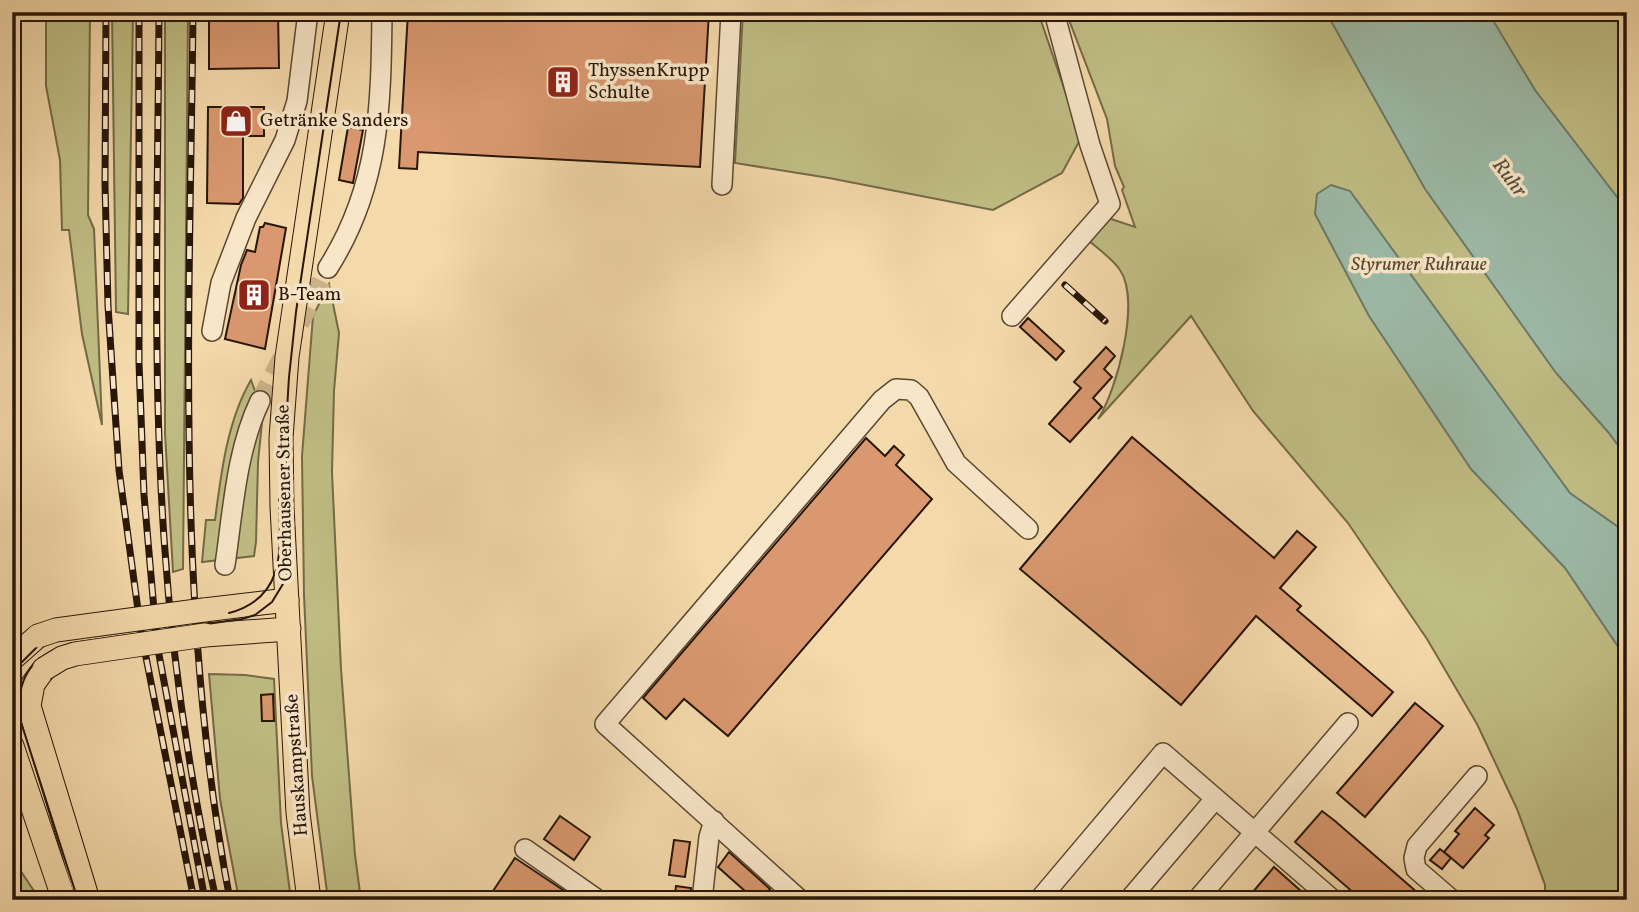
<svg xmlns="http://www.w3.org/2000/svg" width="1639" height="912" viewBox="0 0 1639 912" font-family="Vollkorn,serif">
<rect width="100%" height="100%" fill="#f4d9ab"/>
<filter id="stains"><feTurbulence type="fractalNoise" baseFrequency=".00286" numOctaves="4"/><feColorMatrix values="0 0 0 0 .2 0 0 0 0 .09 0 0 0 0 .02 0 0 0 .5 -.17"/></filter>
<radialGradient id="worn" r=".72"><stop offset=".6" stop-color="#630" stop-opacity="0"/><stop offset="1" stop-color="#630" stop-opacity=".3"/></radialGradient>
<g fill="#c0be85" stroke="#746a46" stroke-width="2">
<polygon points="46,12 90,12 88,215 94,229 102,425 82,334 69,230 62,230 60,160 46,86"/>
<polygon points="112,12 133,12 128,314 116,312"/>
<polygon points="165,12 188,12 183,569 173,572 165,433"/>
<polygon points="743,12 1038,12 1081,138 1062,173 993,210 829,178 735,163"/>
<path d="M 1066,12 L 1627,12 L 1627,900 L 1545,900 L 1545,885 L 1517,809 L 1477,724 L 1427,639 L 1348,523 L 1253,411 L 1191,316 L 1098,419 C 1117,390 1141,301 1120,270 C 1113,259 1098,249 1088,240 L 1108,218 L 1135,227 L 1122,190 L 1124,187 L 1115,166 L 1107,119 Z"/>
<polygon points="329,284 339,333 334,391 332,472 341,669 355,855 361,900 328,900 312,776 304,595 302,456 313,316"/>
<path d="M 251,380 L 263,413 L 258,462 L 256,542 L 254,556 L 202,562 L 206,520 L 215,520 C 221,474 227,421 251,380 Z"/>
<polygon points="209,674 245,675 274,679 281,823 291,900 239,900 220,799"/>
<polygon points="12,858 40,900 12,900"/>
</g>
<g fill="#9cbaa7" stroke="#6e7867" stroke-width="2">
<polygon points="1326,12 1488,12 1535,90 1627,210 1627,457 1608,432 1556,373 1425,189"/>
<polygon points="1331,185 1350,191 1570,493 1621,529 1627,542 1627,574 1622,588 1627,603 1627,660 1565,568 1471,469 1369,316 1315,214 1317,194"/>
</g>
<g fill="#d9986f" stroke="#281608" stroke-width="2">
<polygon points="209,12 278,12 279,68 209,69"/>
<polygon points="408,12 709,12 700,167 418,152 417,169 399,168"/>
<polygon points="208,107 264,107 264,136 243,136 243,198 239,204 207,203"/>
<polygon points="348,127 363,130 353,183 339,180"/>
<polygon points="265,223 286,228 265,349 225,339 241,265 247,250 255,252 260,227 263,227"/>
<polygon points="1028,318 1064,351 1056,360 1020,327"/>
<polygon points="1106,347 1115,356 1104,369 1112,377 1093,398 1102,407 1070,442 1049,424 1081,388 1074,382"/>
<polygon points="1132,437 1274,558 1297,531 1316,547 1280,588 1301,606 1297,610 1393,692 1372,716 1256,616 1181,705 1020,569"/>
<polygon points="866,438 885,456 894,446 904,455 896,465 932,499 728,736 684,699 666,719 643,698"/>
<polygon points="273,694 274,721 262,721 261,695"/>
<polygon points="1415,703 1443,726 1365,817 1337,793"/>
<polygon points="1475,808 1494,825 1485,835 1489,838 1463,868 1444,852 1459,834 1455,831"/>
<polygon points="1322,811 1335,821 1426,900 1362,900 1295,842"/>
<polygon points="560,816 590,837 574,860 544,839"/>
<polygon points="674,840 690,842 685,877 669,875"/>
<polygon points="1440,849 1451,858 1442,869 1430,860"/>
<polygon points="729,852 770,889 760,900 755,900 718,867"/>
<polygon points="515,858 566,892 576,900 487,900"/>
<polygon points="1274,867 1302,892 1296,900 1246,900"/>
<polygon points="676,886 691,888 690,900 674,900"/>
</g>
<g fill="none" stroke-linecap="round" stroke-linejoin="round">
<polyline stroke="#cbb28a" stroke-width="19" stroke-dasharray="19 10" stroke-linecap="butt" points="260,401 328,268"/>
<defs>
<g id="minor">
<polyline points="722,185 731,12"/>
<path d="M 328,268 C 380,186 381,107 382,12"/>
<polyline points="1012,316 1110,204 1090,145 1054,12"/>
<polyline points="212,331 221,283 246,218 285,140 297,101 308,12"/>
<path d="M 225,565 C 233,511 236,451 260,401"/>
<polyline points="525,849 598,900"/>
<polyline points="702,900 709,837 714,821"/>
<polyline points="800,900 605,724 882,400 896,389 911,390 919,397 956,463 1028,529"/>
<polyline points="1039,900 1163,753 1333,900"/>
<polyline points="1129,900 1215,799"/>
<polyline points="1197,900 1348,723"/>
<polyline points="1452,900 1416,869 1414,858 1417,846 1477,776"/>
</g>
<g id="major">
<polyline points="204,610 287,600"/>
<polyline points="205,635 289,629"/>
<polyline points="12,659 38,636"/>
<polyline points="44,669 33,684 29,706 88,900"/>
<polyline points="12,746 64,900"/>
<polyline points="309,900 298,813 282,507 281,438 287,357 338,12"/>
</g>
</defs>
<use href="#minor" stroke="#5b4731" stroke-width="22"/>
<use href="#major" stroke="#281608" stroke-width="25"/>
<use href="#minor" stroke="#f8e6c8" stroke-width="19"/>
<use href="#major" stroke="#f4d9ab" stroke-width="23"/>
<g stroke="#281608" stroke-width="2">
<path d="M 229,613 C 288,597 280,547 279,498"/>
<polyline points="22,662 39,645 63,637"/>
<path d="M 78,900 L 19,716 C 17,675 33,655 72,643 L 242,619 L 255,615 L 272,602 L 286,579 L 291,561 L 285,442 L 289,377 L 296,312 L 341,12"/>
</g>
<defs>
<g id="rail">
<polyline points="106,12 105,184 108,306 119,470 141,632 194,900"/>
<polyline points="139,12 139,363 144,495 157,644 205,900"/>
<path d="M 159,12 C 158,187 152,363 164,538 C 172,660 190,780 216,900"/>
<path d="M 193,12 C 190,308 174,608 230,900"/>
<polyline points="1065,285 1105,321"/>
</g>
</defs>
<use href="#rail" stroke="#281608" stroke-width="7"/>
<use href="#rail" stroke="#f8e6c8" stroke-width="4.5" stroke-dasharray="13" stroke-linecap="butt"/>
<defs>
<g id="major-bridge">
<polyline points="38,636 56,630 204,610"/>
<polyline points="44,669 62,658 75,654 205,635"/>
</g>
</defs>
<use href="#major-bridge" stroke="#281608" stroke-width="25" stroke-linecap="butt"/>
<use href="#major-bridge" stroke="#f4d9ab" stroke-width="23"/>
</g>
<defs>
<symbol id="building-square" viewBox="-11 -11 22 22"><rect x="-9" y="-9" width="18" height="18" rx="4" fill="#8f2418" stroke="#f8e6c8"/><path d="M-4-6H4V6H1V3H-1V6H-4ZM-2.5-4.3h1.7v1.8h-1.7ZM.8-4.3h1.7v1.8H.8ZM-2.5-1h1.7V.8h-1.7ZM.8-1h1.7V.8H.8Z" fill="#fff"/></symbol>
<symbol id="shop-square" viewBox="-11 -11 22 22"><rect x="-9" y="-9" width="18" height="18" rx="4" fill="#8f2418" stroke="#f8e6c8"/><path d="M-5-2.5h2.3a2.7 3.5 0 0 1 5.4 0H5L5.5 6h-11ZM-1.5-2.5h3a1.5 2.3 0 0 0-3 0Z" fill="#fff"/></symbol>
</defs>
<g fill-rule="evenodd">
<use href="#building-square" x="544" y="63" width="38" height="38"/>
<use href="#shop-square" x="217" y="102" width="38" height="38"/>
<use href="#building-square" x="235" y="276" width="38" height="38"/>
</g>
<g text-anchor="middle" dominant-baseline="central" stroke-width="7" stroke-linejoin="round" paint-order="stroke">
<g font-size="19" fill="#281608" stroke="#f8e6c8" text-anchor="start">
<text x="588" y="71">ThyssenKrupp<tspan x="588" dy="22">Schulte</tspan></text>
<text x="260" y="121">Getränke Sanders</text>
<text x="278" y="295">B-Team</text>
</g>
<g font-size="19" font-style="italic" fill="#56482e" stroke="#f8e6c8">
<text x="1419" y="265">Styrumer Ruhraue</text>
</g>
<g font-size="19" fill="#281608" stroke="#f8e6c8">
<text transform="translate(285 493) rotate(-91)">Oberhausener Straße</text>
<text transform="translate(297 765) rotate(-94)">Hauskampstraße</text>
</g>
<g font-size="21" font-style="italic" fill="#514f40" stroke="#f8e6c8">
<text transform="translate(1509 178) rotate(53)">Ruhr</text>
</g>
</g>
<rect width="1639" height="912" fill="none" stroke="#f4d9ab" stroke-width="42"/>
<rect x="14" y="14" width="1611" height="884" fill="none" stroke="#281608" stroke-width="3.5"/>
<rect x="21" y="21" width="1597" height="870" fill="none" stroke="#281608" stroke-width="2"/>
<rect width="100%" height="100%" filter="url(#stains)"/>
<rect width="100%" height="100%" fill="url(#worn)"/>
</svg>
